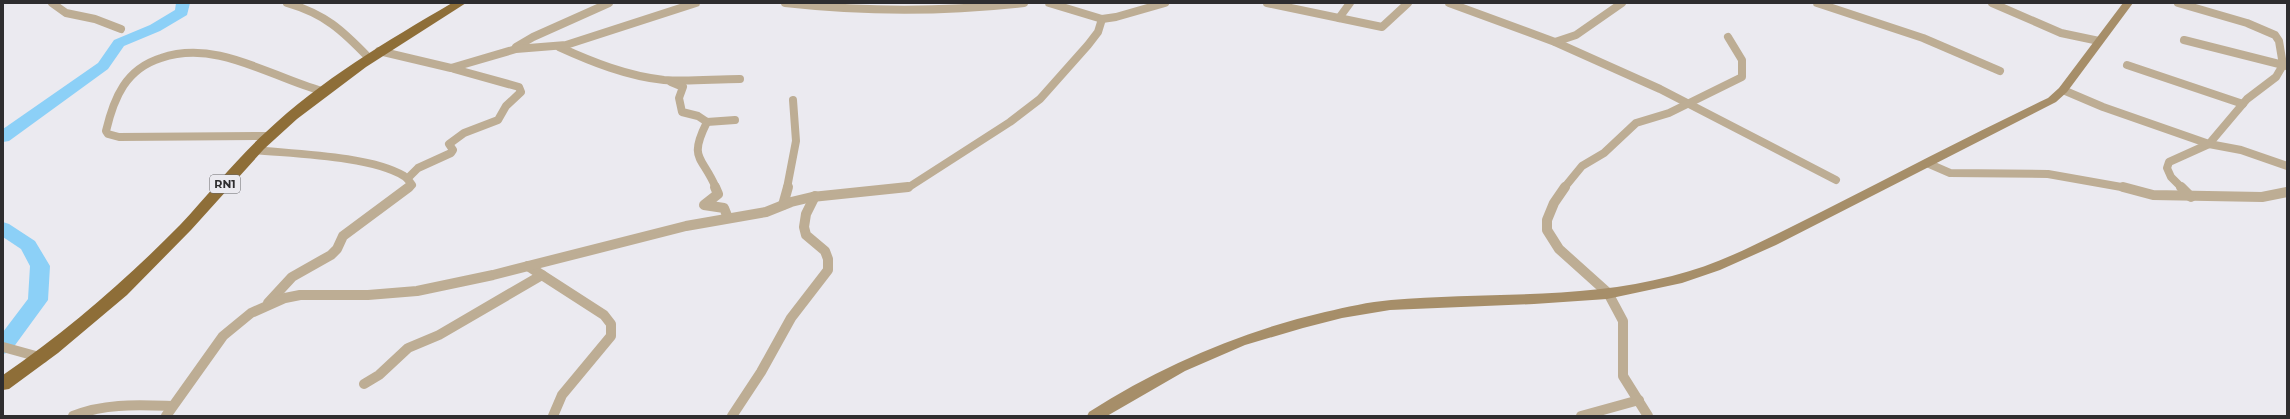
<svg xmlns="http://www.w3.org/2000/svg" width="2290" height="419" viewBox="0 0 2290 419" font-family="Montserrat,sans-serif">
<rect width="100%" height="100%" fill="#ebeaf0"/>
<g fill="none" stroke-linecap="round" stroke-linejoin="round">
<g fill="#8cd0f7" fill-rule="evenodd">
<polygon points="176,3 190,3 187,15 160,31 124,46 108,69 9,141 3,142 3,129 98,63 114,40 150,25 175,10"/>
<polygon points="3,222 9,224 35,241 50,266 48,300 10,352 3,354 3,332 28,299 30,266 21,249 3,237"/>
</g>
<g stroke="#bdad94" stroke-width="8">
<polyline points="52,3 66,13 95,19 121,29"/>
<path d="M 287,3 C 325,14 342,30 369,58"/>
<path d="M 785,3 C 865,12 944,12 1024,3"/>
<polyline points="1049,3 1102,19 1116,17 1165,3"/>
<polyline points="1267,3 1382,27 1408,3"/>
<polyline points="1449,3 1555,42 1660,89 1836,180"/>
<polyline points="1817,3 1923,38 2000,71"/>
<polyline points="1992,3 2061,33 2099,41"/>
<polyline points="2178,3 2247,23 2275,35 2279,41 2283,65 2276,77 2247,99 2209,144 2169,162 2167,168 2171,177 2182,188"/>
<polyline points="1339,18 1350,3"/>
<polyline points="2184,40 2287,66"/>
<polyline points="1555,42 1576,35 1622,3"/>
<polyline points="516,47 533,37 609,3"/>
<path d="M 559,47 C 592,62 627,76 664,80 C 689,82 715,79 740,79"/>
<polyline points="379,51 451,68 516,49 566,45 696,3"/>
<polyline points="2127,65 2243,104"/>
<polyline points="671,82 683,87 679,98 682,112 698,116 707,122 735,120"/>
<polyline points="2063,90 2103,107 2209,144 2241,150 2287,166"/>
<path d="M 707,122 C 688,160 702,155 716,188"/>
<path d="M 269,136 L 119,137 L 108,134 L 106,131 C 114,97 126,69 161,58 C 217,39 270,77 322,91"/>
<path d="M 255,150 C 295,154 371,156 404,176 C 407,178 410,182 412,185 L 408,188"/>
<polyline points="1927,163 1950,173 2048,174 2127,188"/>
<polyline points="409,177 418,168 451,153 453,150 449,144 464,133 498,120 506,106 521,92 519,87 454,69"/>
<polyline points="787,188 796,141 793,100"/>
<polyline points="898,188 909,187 1010,122 1040,99 1088,45 1098,32 1102,19"/>
<polyline points="1564,188 1582,166 1604,153 1636,123 1669,113 1742,77 1742,60 1728,37"/>
</g>
<g stroke="#bdad94" stroke-width="10">
<polyline points="715,187 718,194 704,205 724,208 728,218"/>
<polyline points="1565,187 1554,203 1547,220 1547,230 1559,249 1608,293 1623,321 1623,376 1648,416"/>
<polyline points="2123,187 2153,195 2262,197 2287,192"/>
<polyline points="2181,187 2191,197"/>
<polyline points="783,205 788,187"/>
<polyline points="528,266 604,315 611,324 611,336 562,395 553,416"/>
<polyline points="268,303 292,277 331,255 337,249 343,236 409,187"/>
<polyline points="3,347 43,358"/>
<polyline points="364,384 379,375 408,348 439,335 542,275"/>
<path d="M 73,416 C 105,403 138,405 172,406"/>
<polyline points="166,416 223,336 251,313 285,298 300,295 368,295 417,291 493,275 686,226 766,212 791,202 812,197 908,187"/>
<polyline points="732,416 761,372 791,318 828,270 828,259 825,251 806,235 804,227 806,214 815,196"/>
<polyline points="1581,416 1639,400"/>
</g>
<path fill="#a68e69" fill-rule="evenodd" d="M 2123,3 L 2133,3 L 2067,92 L 2056,102 L 1776,245 L 1720,270 L 1682,283 L 1607,299 L 1534,304 L 1390,310 L 1342,318 L 1303,328 L 1245,345 L 1185,371 L 1107,416 L 1087,416 L 1089,412 C 1163,365 1240,332 1325,312 C 1347,307 1368,302 1391,300 C 1485,292 1580,300 1672,276 C 1725,263 1774,235 1823,211 C 1898,173 1972,134 2048,98 L 2059,88 Z"/>
<path fill="#8e6e38" fill-rule="evenodd" d="M 452,3 L 466,3 L 366,67 L 297,119 L 264,149 L 191,230 L 127,295 L 58,353 L 9,389 L 3,390 L 3,375 C 67,331 126,280 180,225 C 209,194 235,160 266,132 C 321,80 387,41 452,3 Z"/>
</g>
<g text-anchor="middle" dominant-baseline="central" stroke-width="3.5" stroke-linejoin="round" paint-order="stroke">
<rect fill="#ebeaf0" stroke="#676669" stroke-width="1" x="210" y="175" width="30" height="18" rx="3"/>
<g font-size="11" font-weight="bold" fill="#2e2d2f">
<text x="225" y="184">RN1</text>
</g>
</g>
<rect width="2290" height="419" fill="none" stroke="#2e2d2f" stroke-width="8"/>
</svg>
